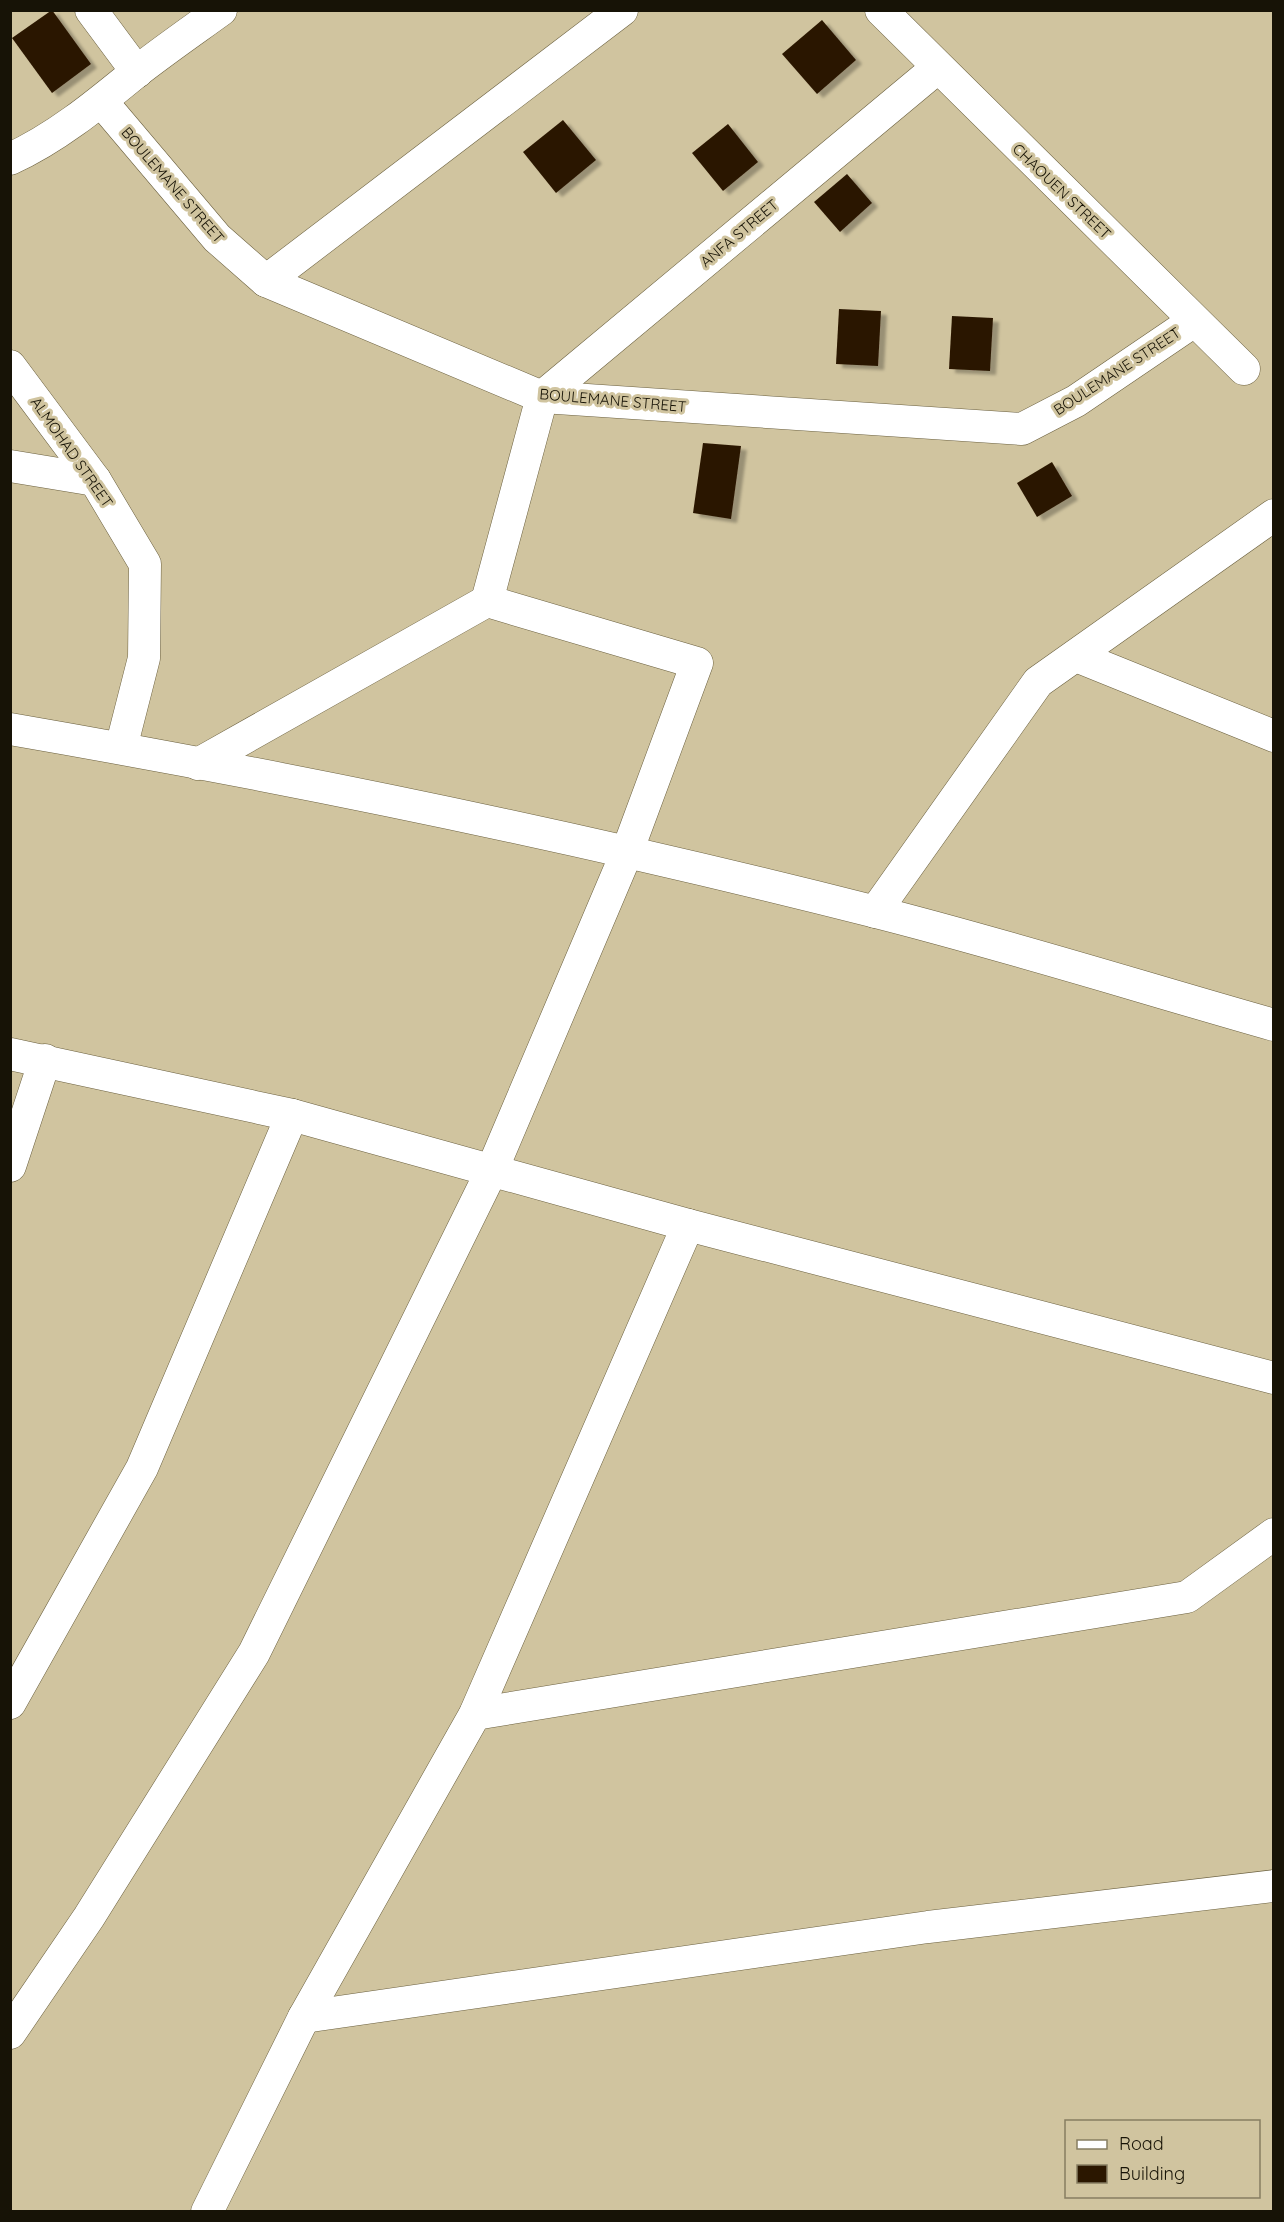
<svg xmlns="http://www.w3.org/2000/svg" width="1284" height="2222" viewBox="0 0 1284 2222" font-family="Quicksand,sans-serif">
<defs>
<filter id="shadow"><feDropShadow dx="6" dy="4" stdDeviation="1.5" flood-color="#0004"/></filter>
</defs>
<rect width="100%" height="100%" fill="#d0c49f"/>
<g fill="#2b1700" filter="url(#shadow)">
<polygon points="52,10 91,64 52,93 12,38"/>
<polygon points="822,20 856,60 817,94 782,54"/>
<polygon points="563,120 596,160 556,193 523,152"/>
<polygon points="728,124 758,162 723,191 692,153"/>
<polygon points="847,174 872,203 840,232 814,202"/>
<polygon points="839,309 881,311 878,366 836,364"/>
<polygon points="952,316 993,318 990,371 949,369"/>
<polygon points="703,443 741,446 731,519 693,513"/>
<polygon points="1052,462 1072,496 1037,517 1017,483"/>
</g>
<g fill="none" stroke-linecap="round" stroke-linejoin="round">
<defs>
<g id="minor">
<polyline points="91,10 137,72"/>
<polyline points="881,10 1244,369"/>
<polyline points="102,102 217,238 266,281 542,397 1022,429 1076,401 1194,321"/>
<path d="M 10,159 C 56,138 96,105 135,73 C 163,51 192,31 221,10"/>
<polyline points="266,281 622,10"/>
<polyline points="10,366 95,480 145,564 144,658 121,748"/>
<polyline points="10,466 95,480"/>
<polyline points="487,601 542,397 937,68"/>
<polyline points="1076,656 1274,736"/>
<path d="M 10,729 C 299,779 588,839 872,911 C 1007,945 1140,987 1274,1025"/>
<polyline points="875,912 1038,682 1274,515"/>
<polyline points="10,1054 292,1115 688,1225 1274,1378"/>
<polyline points="10,1166 45,1060"/>
<polyline points="10,1703 142,1468 292,1115"/>
<polyline points="475,1714 1187,1597 1274,1534"/>
<polyline points="304,2017 928,1927 1274,1886"/>
<polyline points="10,2033 89,1917 254,1653 492,1170 627,852 697,663 487,601 198,764"/>
<polyline points="207,2212 304,2017 475,1714 688,1225"/>
</g>
</defs>
<use href="#minor" stroke="#6b603f" stroke-width="33"/>
<use href="#minor" stroke="#fff" stroke-width="32"/>
</g>
<g text-anchor="middle" dominant-baseline="central" stroke-width="6" stroke-linejoin="round" paint-order="stroke">
<g font-size="15" fill="#171306" stroke="#d0c49f">
<text transform="translate(173 185) rotate(49)">BOULEMANE STREET</text>
<text transform="translate(1062 191) rotate(44)">CHAOUEN STREET</text>
<text transform="translate(739 233) rotate(-40)">ANFA STREET</text>
<text transform="translate(1117 371) rotate(-33)">BOULEMANE STREET</text>
<text transform="translate(613 400) rotate(5)">BOULEMANE STREET</text>
<text transform="translate(72 452) rotate(55)">ALMOHAD STREET</text>
</g>
</g>
<rect width="1284" height="2222" fill="none" stroke="#171306" stroke-width="24"/>
<rect x="1065" y="2120" width="195" height="78" fill="#d0c49f" stroke="#867d62" stroke-width="1.5"/>
<rect x="1077" y="2140" width="30" height="9" fill="#ffffff" stroke="#867d62" stroke-width="1.5"/>
<text x="1119" y="2150" font-size="18" fill="#171306">Road</text>
<rect x="1077" y="2165" width="30" height="18" fill="#2b1700" stroke="#867d62" stroke-width="1.5"/>
<text x="1119" y="2180" font-size="18" fill="#171306">Building</text>
</svg>
